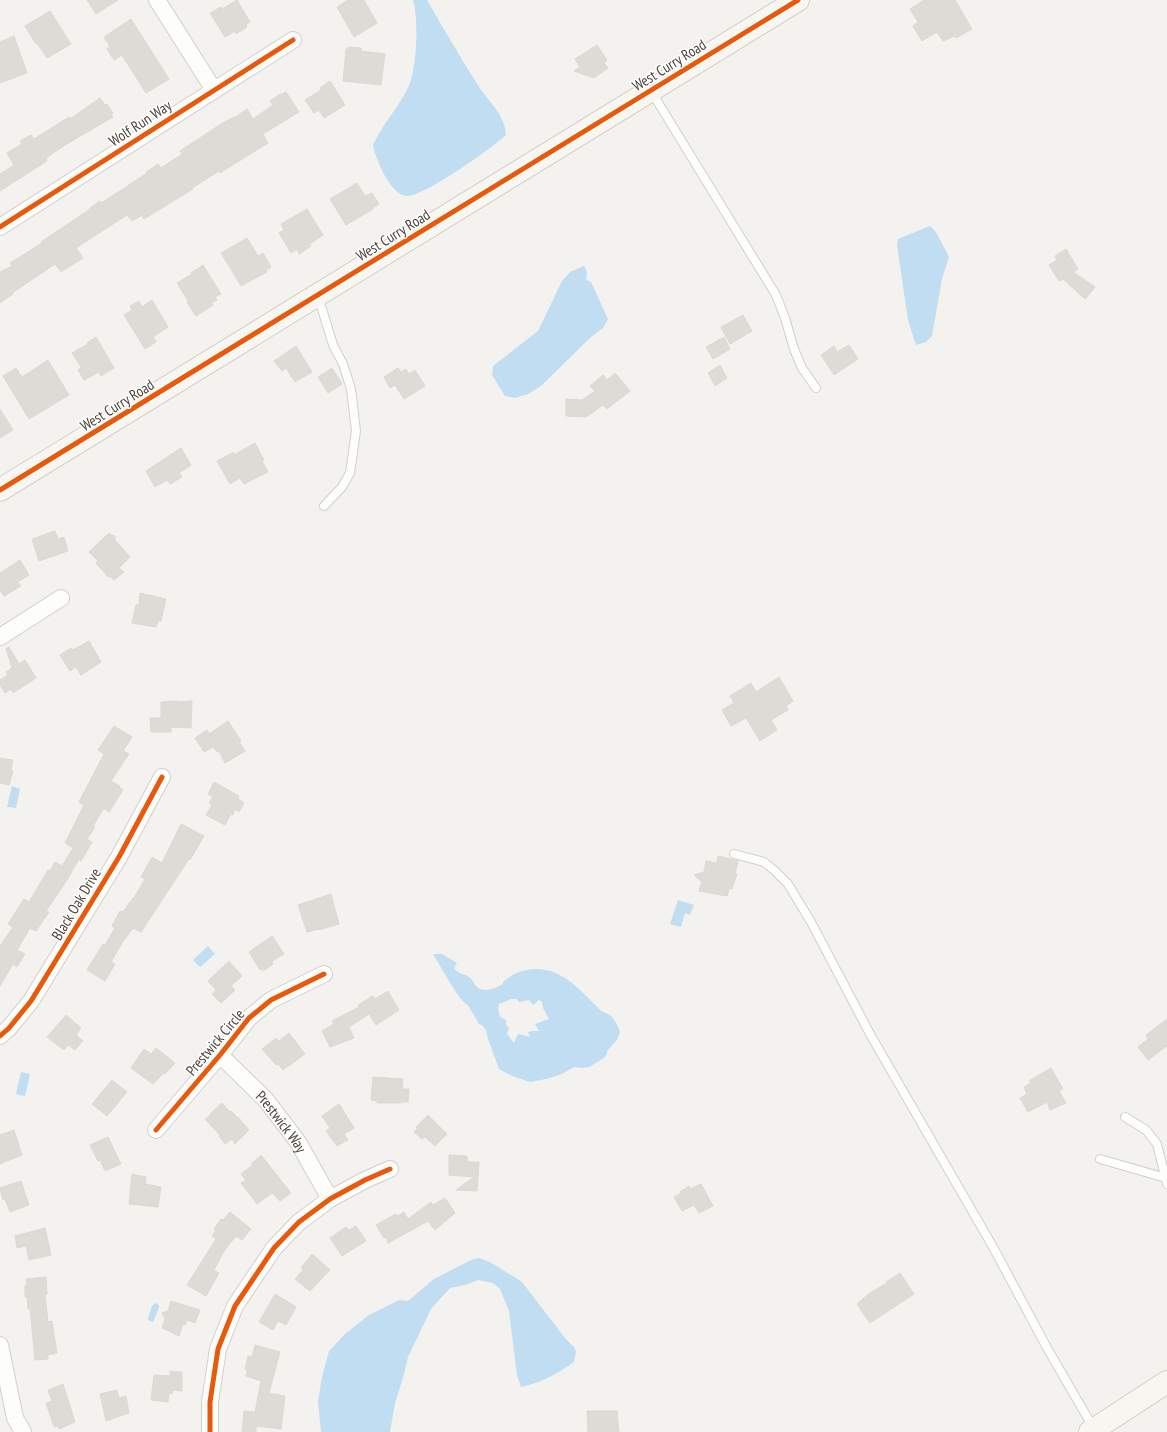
<svg xmlns="http://www.w3.org/2000/svg" width="1167" height="1432" viewBox="0 0 1167 1432" font-family="'PT Sans Narrow',sans-serif">
<rect width="100%" height="100%" fill="#f4f2ee"/>
<g fill="#c0ddf1" fill-rule="evenodd">
<path d="M 413,0 L 427,0 C 444,29 461,59 479,87 C 490,103 505,115 506,135 C 492,148 425,196 407,196 C 391,196 375,158 373,145 C 382,125 397,109 407,90 C 417,71 419,21 413,0 Z"/>
<polygon points="930,226 936,232 949,257 942,279 932,336 926,342 916,345 908,320 897,245 898,239"/>
<polygon points="584,266 587,272 586,280 591,282 608,319 603,328 591,337 541,386 528,394 515,398 505,396 492,375 493,366 538,331 562,281 570,272"/>
<polygon points="12,786 20,789 16,808 7,807"/>
<polygon points="678,900 694,905 690,915 685,913 681,927 670,924"/>
<polygon points="208,946 215,954 200,967 193,960"/>
<path d="M 433,954 L 442,954 L 457,963 L 454,968 C 458,975 465,973 470,978 C 473,980 474,984 476,986 C 484,994 495,988 503,984 L 503,982 C 508,978 513,974 519,972 C 554,960 576,985 598,1008 C 603,1013 607,1013 611,1016 C 615,1020 618,1027 620,1032 L 617,1040 L 607,1051 L 607,1054 L 604,1058 L 589,1067 L 583,1068 L 574,1067 L 562,1074 L 546,1079 L 530,1082 L 512,1076 L 499,1069 L 488,1039 L 486,1030 L 482,1025 L 479,1024 L 468,1005 C 460,1003 439,963 433,954 ZM 511,999 L 517,999 L 519,1002 L 529,1000 L 533,1005 L 539,1000 L 542,1002 L 543,1008 L 549,1019 L 535,1024 L 539,1031 L 533,1031 L 528,1032 L 530,1037 L 519,1034 L 517,1036 L 514,1043 L 507,1034 L 509,1028 L 506,1025 L 506,1020 L 500,1017 L 498,1009 L 499,1004 Z"/>
<polygon points="21,1072 30,1074 25,1096 16,1094"/>
<path d="M 479,1258 L 490,1262 L 522,1282 L 565,1338 L 574,1347 L 576,1352 L 574,1362 C 559,1373 540,1383 521,1387 L 517,1375 L 509,1311 L 500,1289 L 493,1283 L 478,1280 L 466,1285 L 450,1288 L 431,1309 L 408,1357 L 403,1378 L 395,1403 L 390,1432 L 321,1432 L 318,1401 L 322,1377 L 329,1351 L 345,1334 L 369,1315 L 399,1300 L 408,1301 L 434,1279 L 471,1260 Z"/>
<polygon points="155,1303 159,1305 159,1308 153,1322 148,1320 148,1318 152,1306"/>
</g>
<g fill="#dedbd6" stroke="#dcd9d4">
<polygon points="87,0 118,0 96,14"/>
<polygon points="237,0 250,22 246,24 247,27 236,34 235,31 225,37 210,13 221,7 222,9"/>
<polygon points="348,0 364,0 377,23 354,37 337,7"/>
<polygon points="924,0 955,0 972,29 956,38 955,36 943,41 937,32 922,41 913,26 918,22 910,9"/>
<polygon points="50,11 71,44 47,58 37,43 36,44 25,26"/>
<polygon points="131,19 169,79 146,93 122,55 114,60 107,49 110,47 104,37"/>
<polygon points="14,36 27,73 0,83 0,42"/>
<polygon points="597,45 607,60 604,63 608,68 594,78 574,71 580,67 575,59"/>
<polygon points="348,47 361,48 361,51 385,54 381,85 343,81 346,49 348,49"/>
<polygon points="330,81 345,105 324,118 319,110 314,113 305,100 321,90 320,88"/>
<polygon points="286,92 299,112 263,134 268,143 220,173 219,171 192,188 193,189 144,219 142,215 132,221 127,215 76,248 83,258 61,272 55,264 12,293 13,294 0,303 0,272 12,266 10,263 42,243 41,242 90,209 90,208 100,201 101,203 123,189 147,173 146,172 158,164 161,168 182,154 180,151 221,124 234,117 234,118 247,109 253,119 273,105 270,101 280,94 281,95"/>
<polygon points="100,98 105,105 107,104 113,113 111,114 113,117 65,145 46,158 47,161 0,191 0,174 14,165 7,153 22,144 20,141 31,135 34,139 69,117 70,119"/>
<polygon points="357,183 365,196 372,193 379,204 372,208 373,209 346,225 330,199"/>
<polygon points="307,209 323,235 310,244 311,246 299,254 297,249 291,253 279,233 284,230 281,224"/>
<polygon points="247,238 258,256 263,253 271,267 266,270 267,272 241,286 221,253"/>
<polygon points="1066,249 1078,269 1073,272 1095,287 1085,299 1063,279 1059,281 1049,265 1057,260 1055,256"/>
<polygon points="203,265 221,294 215,297 217,300 211,303 213,305 196,316 187,302 188,301 177,283 192,274 191,273"/>
<polygon points="152,300 168,327 153,337 156,342 145,349 124,315 132,310 130,306 139,301 142,307"/>
<polygon points="743,315 752,331 730,344 721,327"/>
<polygon points="96,337 114,368 101,376 99,372 84,380 78,370 81,367 72,353 88,344 87,343"/>
<polygon points="724,337 730,349 713,359 706,347"/>
<polygon points="849,345 858,359 834,375 821,355 834,346 837,352"/>
<polygon points="296,346 312,372 295,382 286,368 282,371 274,361"/>
<polygon points="48,360 69,395 29,419 3,376 16,368 22,377"/>
<polygon points="720,365 727,378 715,386 708,373"/>
<polygon points="332,368 342,384 328,393 318,377"/>
<polygon points="398,368 401,372 406,369 409,374 415,370 425,386 404,399 395,385 390,388 384,377"/>
<polygon points="615,373 630,391 607,409 603,405 586,417 566,416 566,399 582,400 595,391 590,386 603,375 607,380"/>
<polygon points="0,409 13,430 0,438"/>
<polygon points="255,443 264,460 262,461 268,472 244,484 240,478 230,484 217,461 234,452 234,455"/>
<polygon points="181,448 191,465 179,473 182,477 170,484 167,480 155,487 146,471"/>
<polygon points="55,531 58,539 64,537 68,551 39,561 32,539"/>
<polygon points="109,533 111,535 115,536 115,540 130,557 119,568 124,572 114,580 109,576 108,577 96,563 98,561 89,552"/>
<polygon points="20,560 29,575 18,582 21,586 4,596 0,590 0,573"/>
<polygon points="140,593 166,599 161,621 158,621 156,627 132,623 136,605 139,605"/>
<polygon points="89,641 101,662 81,675 76,667 70,671 60,655 71,648 73,650"/>
<polygon points="9,647 19,664 25,660 36,678 13,693 11,689 5,693 0,685 0,680 8,675 6,672 12,668 6,649"/>
<polygon points="779,677 793,701 786,706 788,710 771,720 777,730 760,741 746,718 731,726 722,710 734,703 730,696 751,683 756,692"/>
<polygon points="178,701 178,702 192,701 191,728 171,727 171,732 151,732 150,718 161,718 161,702"/>
<polygon points="228,721 241,741 239,742 245,751 225,763 219,751 217,752 213,747 204,752 195,738 207,730 209,734"/>
<polygon points="114,726 132,737 123,751 129,754 111,781 120,786 119,787 123,790 109,812 104,808 93,826 95,827 87,839 92,842 81,861 79,859 67,880 46,911 49,912 36,931 30,928 17,950 25,954 17,967 13,964 0,986 0,946 13,927 8,924 24,899 29,902 48,870 50,871 55,862 62,866 73,848 65,843 84,805 79,802 104,754 98,750"/>
<polygon points="0,758 13,760 11,771 13,771 9,785 0,783"/>
<polygon points="214,782 239,796 238,799 244,803 239,812 235,809 233,815 231,814 225,825 206,815 212,805 209,803 213,797 208,794"/>
<polygon points="181,824 204,836 190,860 189,859 141,932 133,928 122,943 111,962 115,964 105,981 87,970 103,944 105,945 115,928 112,926 120,911 123,912 133,898 134,898 145,879 141,877 152,857 162,863"/>
<polygon points="718,856 738,861 735,874 737,874 732,889 729,889 727,896 699,891 702,882 694,875 704,872 706,861 717,863"/>
<polygon points="331,894 339,924 319,930 319,929 307,932 298,905"/>
<polygon points="272,936 284,954 272,961 273,964 263,971 263,969 260,970 249,952"/>
<polygon points="229,961 242,976 231,986 235,990 221,1003 212,994 216,990 208,981"/>
<polygon points="388,991 399,1010 376,1025 369,1014 349,1027 354,1038 330,1047 322,1031 334,1024 332,1021 359,1007 358,1005 373,996 375,999"/>
<polygon points="66,1015 81,1028 76,1035 83,1041 75,1050 68,1045 64,1050 47,1037"/>
<polygon points="1167,1019 1167,1046 1148,1060 1138,1047 1148,1039 1146,1035"/>
<polygon points="289,1033 305,1054 283,1070 278,1064 276,1065 262,1049 276,1038 279,1041"/>
<polygon points="156,1048 175,1063 165,1074 164,1073 153,1084 131,1068 144,1049 151,1054"/>
<polygon points="1051,1068 1063,1089 1059,1091 1066,1103 1050,1110 1047,1102 1028,1112 1020,1098 1027,1094 1024,1087 1031,1083 1029,1081"/>
<polygon points="373,1077 403,1079 402,1089 409,1089 408,1102 401,1102 401,1103 377,1103 377,1101 371,1100"/>
<polygon points="112,1080 127,1092 107,1116 92,1104"/>
<polygon points="222,1103 230,1112 231,1111 238,1118 238,1117 249,1130 235,1144 232,1139 225,1144 219,1136 220,1135 205,1119 211,1115 210,1114"/>
<polygon points="339,1104 354,1128 344,1134 348,1140 337,1146 326,1131 330,1128 322,1116"/>
<polygon points="428,1115 447,1134 435,1146 425,1137 422,1139 414,1132 417,1129 416,1127"/>
<polygon points="14,1130 22,1155 0,1164 0,1135"/>
<polygon points="108,1137 121,1164 105,1171 100,1160 98,1161 90,1145"/>
<polygon points="261,1155 291,1193 280,1201 272,1193 257,1204 241,1183 246,1180 241,1174 253,1165 251,1164"/>
<polygon points="449,1155 467,1156 468,1162 479,1162 477,1191 456,1190 474,1177 449,1175"/>
<polygon points="132,1174 146,1177 145,1184 161,1187 158,1207 129,1204"/>
<polygon points="21,1181 29,1205 10,1212 5,1199 3,1200 0,1188"/>
<polygon points="701,1184 713,1206 699,1213 694,1205 682,1211 674,1197 681,1193 680,1192 689,1186 690,1189"/>
<polygon points="445,1198 455,1213 435,1230 428,1221 388,1243 386,1237 384,1238 376,1225 396,1214 398,1216 404,1212 408,1219 431,1202 433,1205"/>
<polygon points="230,1212 251,1229 242,1240 236,1236 224,1251 214,1270 219,1273 206,1296 187,1285 216,1239 212,1236 216,1230 214,1229 221,1219 223,1220"/>
<polygon points="356,1226 366,1241 342,1256 330,1238 346,1227 349,1230"/>
<polygon points="45,1228 51,1255 29,1260 26,1246 17,1248 15,1236"/>
<polygon points="312,1254 330,1270 310,1291 295,1279 303,1270 301,1268"/>
<polygon points="900,1273 914,1294 870,1323 857,1304 870,1293 887,1283 886,1282"/>
<polygon points="46,1277 47,1294 45,1295 48,1322 52,1321 57,1353 48,1355 48,1359 35,1360 30,1308 28,1309 27,1297 25,1297 25,1285 27,1285 26,1279"/>
<polygon points="275,1294 296,1307 286,1325 278,1321 273,1330 259,1322"/>
<polygon points="171,1301 200,1310 195,1323 187,1320 185,1325 183,1324 179,1336 162,1328 165,1319 162,1313 168,1311"/>
<polygon points="255,1345 280,1352 269,1393 285,1396 281,1429 256,1426 256,1432 242,1432 244,1411 255,1412 261,1381 246,1376 247,1370 245,1369 248,1356 252,1357"/>
<polygon points="170,1371 182,1372 182,1391 173,1390 172,1394 169,1393 168,1402 151,1400 154,1375 170,1376"/>
<polygon points="63,1384 75,1422 59,1429 58,1426 54,1427 46,1403 52,1401 48,1390"/>
<polygon points="117,1390 119,1398 126,1396 129,1413 106,1421 100,1394"/>
<polygon points="587,1411 617,1411 619,1432 588,1432"/>
</g>
<g fill="none" stroke-linecap="round" stroke-linejoin="round">
<defs>
<g id="lane">
<polyline points="651,91 776,295 785,318 794,349 802,368 816,388"/>
<polyline points="318,296 333,345 343,364 351,389 356,431 350,473 342,487 324,506"/>
<polyline points="734,854 764,862 775,871 788,884 811,922 870,1034 993,1247 1046,1346 1094,1429"/>
<polyline points="1125,1117 1146,1130 1157,1144 1167,1184"/>
<polyline points="1100,1159 1166,1178"/>
</g>
<g id="street">
<polyline points="157,0 214,90"/>
<polyline points="0,227 293,40"/>
<polyline points="0,637 61,598"/>
<polyline points="0,1036 9,1028 31,1001 119,857 162,777"/>
<path id="s1" d="M 220,1055 L 266,1100 L 298,1142 L 330,1199"/>
<polyline points="156,1130 220,1055 249,1018 271,1000 324,974"/>
<polyline points="0,1345 15,1418 23,1432"/>
<polyline points="210,1432 210,1402 218,1349 235,1306 274,1248 299,1222 330,1199 365,1180 390,1169"/>
</g>
<g id="secondary">
<polyline points="0,490 798,0"/>
<polyline points="1090,1432 1167,1382"/>
</g>
</defs>
<use href="#lane" stroke="#d2d0cb" stroke-width="10"/>
<use href="#street" stroke="#d2d0cb" stroke-width="18"/>
<use href="#secondary" stroke="#d3cfc5" stroke-width="24"/>
<use href="#lane" stroke="#fdfdfc" stroke-width="8"/>
<use href="#street" stroke="#fdfdfc" stroke-width="16"/>
<use href="#secondary" stroke="#f7f6f1" stroke-width="22"/>
<defs>
<g id="cycleway">
<polyline points="0,227 293,40"/>
<polyline points="0,490 798,0"/>
<polyline points="0,1036 9,1028 31,1001 119,857 162,777"/>
<polyline points="156,1130 220,1055 249,1018 271,1000 324,974"/>
<polyline points="210,1432 210,1402 218,1349 235,1306 274,1248 299,1222 330,1199 365,1180 390,1169"/>
</g>
</defs>
<use href="#cycleway" stroke="#fff" stroke-width="8"/>
<use href="#cycleway" stroke="#e8590c" stroke-width="5"/>
</g>
<g text-anchor="middle" dominant-baseline="central" stroke-width="3" stroke-linejoin="round" paint-order="stroke">
<g font-size="15" fill="#4b4439" stroke="#fff">
<text transform="translate(669 65) rotate(-32)">West Curry Road</text>
<text transform="translate(140 123) rotate(-33)">Wolf Run Way</text>
<text transform="translate(393 235) rotate(-32)">West Curry Road</text>
<text transform="translate(117 405) rotate(-32)">West Curry Road</text>
<text transform="translate(76 904) rotate(-59)">Black Oak Drive</text>
<text transform="translate(215 1042) rotate(-50)">Prestwick Circle</text>
<text stroke="none"><textPath href="#s1" startOffset="91">Prestwick Way</textPath></text>
</g>
</g>
</svg>
